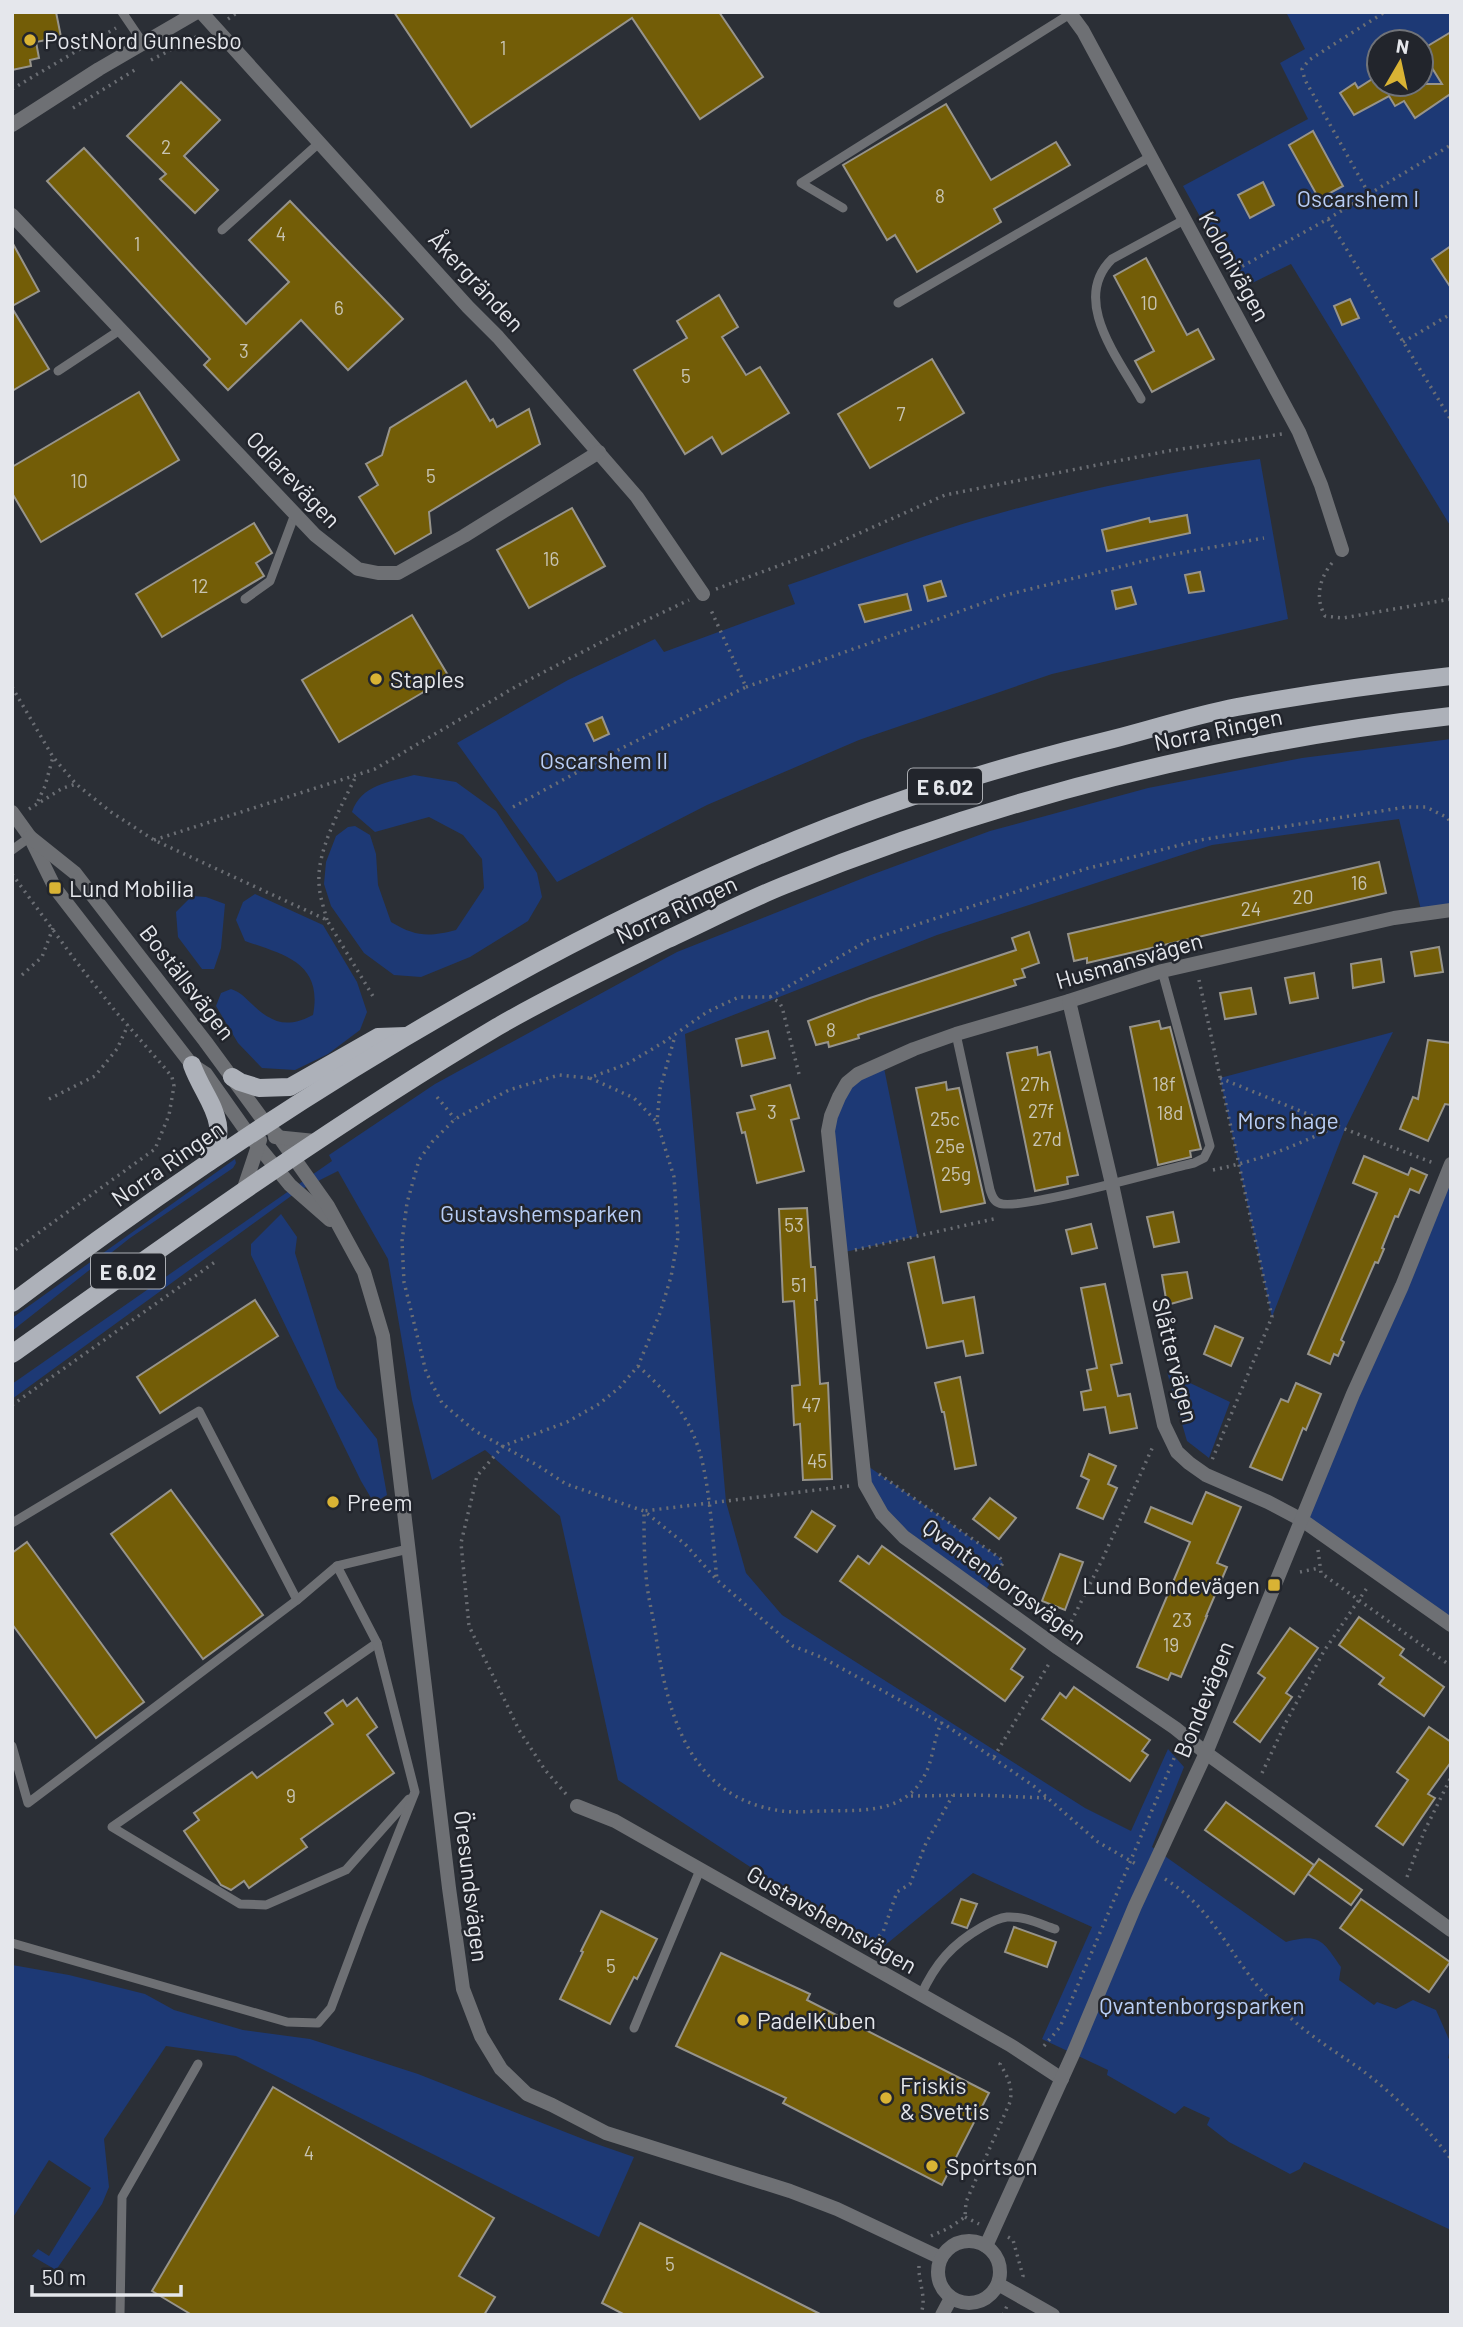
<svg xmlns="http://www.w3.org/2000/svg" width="1463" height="2327" viewBox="0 0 1463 2327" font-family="Barlow,sans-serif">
<rect width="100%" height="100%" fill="#2b2f36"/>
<g fill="#1d3975" fill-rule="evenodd">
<path d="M 1286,12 L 1451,12 L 1451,527 L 1291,264 L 1240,289 L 1183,186 L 1308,119 L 1280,63 L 1305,49 ZM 1379,42 L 1421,42 L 1421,84 L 1379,84 Z"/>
<path d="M 1260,459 L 1288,619 L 1052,674 L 859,740 L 707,805 L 557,882 L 457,743 L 568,680 L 655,639 L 664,652 L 795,604 L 788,585 C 840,567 891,547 944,530 C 1047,497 1153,474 1260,459 Z"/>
<path d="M 1451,739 L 1451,910 L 1422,914 L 1399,819 L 1212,845 L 937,935 L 685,1034 L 726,1502 L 746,1573 L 782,1615 L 1085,1808 L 1131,1831 L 1168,1749 L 1184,1767 L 1152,1847 L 1286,1942 C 1320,1933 1322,1940 1341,1967 L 1339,1980 L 1374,2005 L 1377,2002 L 1396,2009 L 1413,2000 L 1436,2010 L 1451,2044 L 1448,2058 L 1451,2060 L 1451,2230 L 1304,2162 L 1300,2169 L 1290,2174 L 1229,2142 L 1207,2125 L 1210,2118 L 1184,2106 L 1175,2114 L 1107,2075 L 1108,2070 L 1042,2039 L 1092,1927 L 973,1873 L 878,1951 L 618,1780 L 560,1516 L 485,1450 L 432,1480 L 412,1400 L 388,1259 L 338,1171 L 298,1191 L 12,1399 L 12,1384 L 332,1161 L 329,1155 L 435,1084 L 677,952 L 871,875 L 990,831 L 1148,788 L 1302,758 Z"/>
<path d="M 414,775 L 456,782 L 496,811 L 537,873 L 542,897 L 528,921 L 470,957 L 421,977 L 394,975 L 364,953 L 331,906 L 324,884 L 326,862 L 336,836 L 348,827 L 355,826 L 370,835 L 376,854 L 378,885 L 391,922 C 416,937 429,937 456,930 L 484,888 L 482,859 L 463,835 L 429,817 L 375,832 L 352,812 C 361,785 389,782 414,775 Z"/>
<path d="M 255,894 L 323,925 L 357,982 L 367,1012 L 360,1030 L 328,1054 L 295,1070 L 262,1068 L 238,1043 L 216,1006 L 221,993 L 231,989 C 242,993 244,997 253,1005 C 273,1024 288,1028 313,1015 C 323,963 285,955 245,941 L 236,920 L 243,902 Z"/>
<polygon points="192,896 206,897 225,904 221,948 214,969 202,969 178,937 176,912"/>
<polygon points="1393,1032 1345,1129 1272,1317 1220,1078"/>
<polygon points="883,1063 918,1236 840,1253 829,1144 839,1097"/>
<polygon points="235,1159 236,1163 233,1168 130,1238 12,1331 12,1318"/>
<polygon points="1451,1164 1451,1625 1302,1520"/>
<polygon points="281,1214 297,1237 295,1253 337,1388 377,1439 387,1495 374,1503 361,1481 251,1255 251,1244"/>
<polygon points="1167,1372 1230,1402 1209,1458 1187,1441"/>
<polygon points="862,1462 1000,1558 1003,1563 983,1594 890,1523"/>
<polygon points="12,1965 69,1975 145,1994 174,2010 243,2030 310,2039 418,2074 588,2141 634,2157 599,2237 236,2056 166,2046 104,2139 109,2187 102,2204 56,2270 32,2256 38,2249 49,2256 91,2188 49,2160 12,2219"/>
</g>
<g fill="#735d07" stroke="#97948b" stroke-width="2">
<polygon points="12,12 56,12 61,37 36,42 39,58 30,60 31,66 12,70"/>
<polygon points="394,12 719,12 763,77 700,119 632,18 471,127"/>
<polygon points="1451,32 1451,98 1449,95 1415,118 1404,101 1395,106 1389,96 1354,115 1340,93 1355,83 1358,88 1374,78 1377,84 1442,84 1421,50"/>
<polygon points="181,82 220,120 184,156 218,190 195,213 160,179 166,174 127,136"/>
<polygon points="946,104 991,180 1056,142 1070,165 994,209 1001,222 917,272 895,235 887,240 843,165"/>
<polygon points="1313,131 1343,186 1319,199 1289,145"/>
<polygon points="84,148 246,324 289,282 249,240 290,201 403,319 348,370 301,320 228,390 204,365 210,359 47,181"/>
<polygon points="1263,182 1274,205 1250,218 1238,195"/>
<polygon points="12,242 39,291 12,306"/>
<polygon points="1451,246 1451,288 1432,259"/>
<polygon points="1146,258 1187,335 1198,329 1214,359 1152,392 1135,361 1154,351 1114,276"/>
<polygon points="719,295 738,327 722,337 746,375 760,367 789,413 722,454 712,437 685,454 634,370 687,338 677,321"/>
<polygon points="1350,299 1359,318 1342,325 1334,306"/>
<polygon points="12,308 49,369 12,391"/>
<polygon points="932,359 964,413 870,468 838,414"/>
<polygon points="466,381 490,421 493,419 497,427 529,409 540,444 429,512 431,533 395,554 359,497 378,485 366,464 382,455 390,428"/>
<polygon points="139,392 179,460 41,542 12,493 12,467"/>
<polygon points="572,508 605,566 529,608 497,550"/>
<polygon points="1187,515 1190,533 1107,551 1102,530 1149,518 1150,522"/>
<polygon points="254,523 272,553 256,563 264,576 162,637 136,594"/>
<polygon points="1200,572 1204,591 1189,593 1185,575"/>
<polygon points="941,581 946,596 928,601 924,586"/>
<polygon points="1131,587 1136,604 1116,609 1112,591"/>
<polygon points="907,594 911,610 865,622 859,605"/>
<polygon points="412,615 449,677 339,742 302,680"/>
<polygon points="602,717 609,734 594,741 586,724"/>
<polygon points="1379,862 1386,893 1087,963 1087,958 1074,961 1068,934"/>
<polygon points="1029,932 1039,963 1022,969 1025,977 1014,980 1016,985 858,1035 859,1038 829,1047 828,1042 816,1045 808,1021 870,998 1016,950 1012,938"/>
<polygon points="1439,947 1443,972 1415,976 1411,952"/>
<polygon points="1381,959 1384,982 1353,988 1351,964"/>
<polygon points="1314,973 1318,998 1290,1003 1285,978"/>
<polygon points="1251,988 1256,1014 1225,1019 1220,993"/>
<polygon points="1159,1021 1161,1029 1170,1027 1201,1149 1190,1151 1191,1157 1158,1165 1130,1027"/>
<polygon points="768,1031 775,1058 742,1066 736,1039"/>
<polygon points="1428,1040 1451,1043 1451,1105 1445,1104 1428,1141 1400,1129 1413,1097 1418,1099"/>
<polygon points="1037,1047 1038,1055 1050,1052 1078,1175 1067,1177 1068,1184 1035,1191 1007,1053"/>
<polygon points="946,1082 947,1090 959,1088 985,1203 941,1212 916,1088"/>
<polygon points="790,1085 799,1118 791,1120 804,1171 757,1183 745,1132 742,1133 737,1113 755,1109 751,1096"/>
<polygon points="1364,1156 1408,1175 1411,1168 1427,1175 1419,1193 1410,1189 1398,1217 1395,1216 1382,1248 1384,1249 1378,1263 1375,1262 1341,1340 1344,1342 1338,1356 1334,1354 1330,1364 1308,1354 1377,1193 1353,1183"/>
<polygon points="807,1208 811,1267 815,1267 817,1300 815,1300 820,1384 828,1383 832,1479 803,1480 800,1424 794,1425 792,1386 800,1385 794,1301 783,1302 779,1209"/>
<polygon points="1173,1212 1179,1242 1154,1247 1147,1217"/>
<polygon points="1091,1224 1097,1248 1072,1254 1066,1230"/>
<polygon points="934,1257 943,1303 974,1297 983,1353 966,1356 963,1341 927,1348 908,1263"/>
<polygon points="1187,1272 1192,1298 1167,1305 1162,1275"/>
<polygon points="1105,1284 1122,1363 1111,1365 1118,1396 1130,1394 1137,1428 1110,1433 1105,1407 1084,1410 1081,1392 1091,1390 1087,1370 1097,1368 1081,1288"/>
<polygon points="255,1300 278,1336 160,1413 137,1377"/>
<polygon points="1215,1326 1243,1338 1231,1366 1204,1354"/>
<polygon points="960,1377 976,1465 955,1469 944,1412 942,1412 935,1383"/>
<polygon points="1296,1383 1321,1394 1306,1430 1303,1428 1282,1480 1250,1467 1281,1399 1288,1402"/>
<polygon points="1089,1454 1116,1466 1108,1484 1117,1488 1103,1519 1077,1508 1089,1480 1081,1476"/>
<polygon points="171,1490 263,1615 203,1659 111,1534"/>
<polygon points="1206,1492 1241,1507 1217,1563 1227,1567 1206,1616 1207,1616 1181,1677 1171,1673 1168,1680 1137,1667 1190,1542 1145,1522 1151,1507 1192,1524"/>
<polygon points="990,1498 1016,1518 999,1539 973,1519"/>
<polygon points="812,1511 835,1526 817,1552 795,1537"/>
<polygon points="27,1542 144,1702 96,1738 12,1624 12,1553"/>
<polygon points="882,1546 1025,1649 1011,1669 1023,1677 1005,1701 840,1581 858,1556 869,1564"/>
<polygon points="1060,1554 1083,1562 1065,1610 1042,1601"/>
<polygon points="1359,1617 1404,1649 1400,1655 1444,1687 1424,1716 1379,1684 1384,1678 1339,1645"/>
<polygon points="1290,1628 1318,1648 1286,1693 1292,1697 1260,1742 1234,1722 1265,1678 1258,1673"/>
<polygon points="1074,1687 1150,1740 1142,1751 1148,1755 1130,1781 1042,1719 1060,1693 1066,1698"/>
<polygon points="357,1698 377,1727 367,1735 394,1773 301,1839 307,1847 249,1888 244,1881 231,1890 221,1885 184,1831 199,1820 194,1813 252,1772 257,1778 333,1724 325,1713 343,1700 347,1706"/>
<polygon points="1429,1727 1451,1742 1451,1762 1428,1794 1435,1798 1403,1845 1376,1826 1408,1780 1397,1772"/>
<polygon points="1226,1802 1314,1865 1294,1894 1205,1830"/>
<polygon points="1319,1859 1362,1890 1351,1905 1308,1874"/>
<polygon points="961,1899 977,1904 967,1928 952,1923"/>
<polygon points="1361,1899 1450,1962 1429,1992 1340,1928"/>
<polygon points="601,1911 657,1939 637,1979 634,1977 610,2024 560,1999 583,1952 581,1951"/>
<polygon points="1014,1927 1056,1942 1047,1967 1005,1952"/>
<polygon points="721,1953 810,1994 807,2000 989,2093 942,2185 783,2103 786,2098 676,2046"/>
<polygon points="273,2087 494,2218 459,2276 495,2297 484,2315 192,2315 152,2291"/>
<polygon points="640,2223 822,2315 625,2315 602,2303"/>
</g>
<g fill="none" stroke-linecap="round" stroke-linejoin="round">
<g stroke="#6b6e74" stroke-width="3.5" stroke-dasharray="2 5" stroke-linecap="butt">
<polyline points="228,19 238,12"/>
<polyline points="151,60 200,35"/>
<polyline points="12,89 116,28"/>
<polyline points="73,108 138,68"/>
<polyline points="1369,194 1451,145"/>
<polyline points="1328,219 1369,194 1305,80 1302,69 1309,60 1385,12"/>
<polyline points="1230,273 1328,219 1451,420"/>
<polyline points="1403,342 1451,314"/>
<path d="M 1332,563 C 1319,579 1315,598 1325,616 L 1343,618 L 1451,599"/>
<polyline points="716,589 824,549 945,495 1168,451 1282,434"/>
<polyline points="12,687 53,757 76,784 111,812 154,840 327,920 374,998"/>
<polyline points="746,687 1006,595 1164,556 1264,538"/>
<polyline points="38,801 45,786 53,757"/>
<polyline points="513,807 620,749 746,687 710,608"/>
<polyline points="29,809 63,788 76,784"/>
<polyline points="154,840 375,769 517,686 617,634 689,600"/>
<polyline points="12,874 75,960 116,1012 164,1067 172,1077 174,1086 169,1115 155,1149 12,1252"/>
<path d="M 327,920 C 324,908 319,895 319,882 C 317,850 341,807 355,778"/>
<polyline points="22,975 42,957 53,928"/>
<polyline points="1199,980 1272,1317 1212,1460"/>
<polyline points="770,997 867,941 1085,869 1200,840 1406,807 1426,807 1448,818 1451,825"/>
<polyline points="799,1074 782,1007 779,1002 770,997 739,997 707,1012 664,1042 627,1064 589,1078 559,1075 509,1090 455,1119 432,1142 419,1160 407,1203 402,1241 404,1282 426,1372 442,1403 475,1431 537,1465 566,1484 644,1511 685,1544 717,1580 793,1646 821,1657 947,1726 1035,1787 1098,1842 1136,1864"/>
<polyline points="590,1078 634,1098 657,1122"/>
<polyline points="1220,1078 1337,1126"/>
<polyline points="437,1097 455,1119"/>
<polyline points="49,1099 95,1076 117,1049 128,1025"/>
<path d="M 1213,1170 C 1261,1160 1293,1147 1337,1126 L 1436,1164"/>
<polyline points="855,1250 998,1218"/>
<path d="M 638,1366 C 659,1385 682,1407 693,1434 C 710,1470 712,1538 717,1579"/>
<polyline points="12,1405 215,1262"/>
<polyline points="879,1474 1000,1558 1003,1563 992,1581"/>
<path d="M 849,1486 L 644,1511 C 644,1536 644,1560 647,1585 C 649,1602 654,1620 656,1637 C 668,1715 689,1798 782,1811 C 795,1813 811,1811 824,1811 C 867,1810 909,1814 928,1768 C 934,1752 934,1737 942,1722"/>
<polyline points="1318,1550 1321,1573 1451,1666"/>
<polyline points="1300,1572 1319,1568"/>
<polyline points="1065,1634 1103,1558 1154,1444"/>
<polyline points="994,1757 1050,1662"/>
<polyline points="1262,1773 1285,1724 1324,1651 1369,1585"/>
<polyline points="566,1794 545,1770 519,1730 469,1626 461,1543 477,1476 503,1446 567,1422 599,1404 620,1387 638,1366 660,1313 671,1277 678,1237 674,1177 657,1122 660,1089 675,1036"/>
<polyline points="911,1796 978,1795 1046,1798"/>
<polyline points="1407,1877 1424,1832 1451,1777"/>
<path d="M 1165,1879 C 1206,1904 1224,1942 1252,1979 C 1260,1990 1272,2001 1282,2010 C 1305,2033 1333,2050 1359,2068 C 1394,2094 1425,2125 1451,2159"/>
<polyline points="869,1946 883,1932 897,1892 910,1884 926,1843 953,1795"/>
<polyline points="1044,2046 1060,2027 1178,1749"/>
<polyline points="965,2217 979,2224"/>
<path d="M 931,2236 L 949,2228 L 965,2217 L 966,2202 L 1010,2102 C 1013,2087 1008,2077 1000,2064 L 1003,2060"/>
<polyline points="1008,2237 1013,2240 1023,2276 1020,2281"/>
<path d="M 919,2266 C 918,2282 928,2300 920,2315"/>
<polyline points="1003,2315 1007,2306"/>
</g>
<g stroke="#6e7074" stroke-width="9">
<polyline points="122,12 143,43"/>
<polyline points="843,208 801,183 1070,14"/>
<polyline points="222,230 319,143"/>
<polyline points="898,303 1150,157"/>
<polyline points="58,371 120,330"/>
<path d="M 1141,399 C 1119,359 1070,300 1112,259 L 1184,220"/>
<polyline points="245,599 270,581 295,514"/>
<polyline points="12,850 30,837"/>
<path d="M 956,1034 L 990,1190 C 992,1195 993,1201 999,1203 C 1017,1212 1165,1169 1194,1163 L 1204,1158 L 1210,1146 L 1162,971"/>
<polyline points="12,1523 199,1411 297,1600"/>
<polyline points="377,1643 112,1827 240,1904 266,1905 346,1870 409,1799"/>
<polyline points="12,1746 28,1803 297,1600 337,1566"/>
<polyline points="12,1943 287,2022 318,2023 331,2008 362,1925 415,1792 377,1643 337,1566 408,1549"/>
<path d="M 921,1995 C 935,1964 952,1944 982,1927 C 989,1923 998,1918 1007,1917 C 1024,1916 1040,1924 1055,1929"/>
<polyline points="634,2028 700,1870"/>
<polyline points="120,2315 122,2197 198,2064"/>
</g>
<g stroke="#6e7074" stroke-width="14">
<polyline points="201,12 468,307 498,337 637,497 703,594"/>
<polyline points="1069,12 1083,31 1299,432 1321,485 1342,550"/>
<polyline points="12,215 315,535 358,569 378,573 398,573 464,536 599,452"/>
<polyline points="1451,910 1394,918 1162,971 1069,1001 956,1034 914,1049 858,1074 847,1083 839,1097 831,1116 828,1131 865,1484 882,1514 904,1537 1058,1648 1175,1728 1206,1753 1451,1930"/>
<polyline points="1069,1001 1112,1184 1164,1425 1177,1452 1189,1463 1206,1475 1268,1502 1302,1520 1451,1625"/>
<polyline points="577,1806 615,1821 1010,2045 1062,2079"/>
<polyline points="986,2246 1073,2054 1135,1906 1206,1753 1353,1394 1402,1286 1451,1164"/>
<polyline points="942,2315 951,2298"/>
</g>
<g stroke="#6e7074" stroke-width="14">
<polyline points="12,125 99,69 197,12"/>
<polyline points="12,812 30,837 55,888 192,1065 206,1074 249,1135 290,1185 330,1220"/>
<polyline points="30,837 75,873 205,1041 266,1124 279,1137 328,1206 364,1272 383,1336 449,1888 463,1989 481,2036 501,2069 527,2094 552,2105 606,2133 790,2191 837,2209 941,2258"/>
<polyline points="275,1137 315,1141"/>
<polyline points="244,1188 260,1140"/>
<circle cx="969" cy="2272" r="31"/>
<polyline points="998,2284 1053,2315"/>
</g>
<g stroke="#adb1b9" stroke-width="18">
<path d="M 192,1065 C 205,1101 233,1121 209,1162"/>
<polyline points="232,1077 240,1082 259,1088 290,1087 378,1037 406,1036"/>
<path d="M 12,1303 C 262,1115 539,940 831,826 C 923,790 1018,762 1113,739 C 1155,728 1196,715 1237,707 C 1308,694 1379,684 1451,676"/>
<path d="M 12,1354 C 171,1241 329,1127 497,1027 C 552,995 611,967 668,939 C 707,921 745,901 785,885 C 999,798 1221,742 1451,716"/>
</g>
</g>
<g fill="#d9b334" stroke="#22252c" stroke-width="2.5">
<circle cx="30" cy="40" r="7"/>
<circle cx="376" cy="679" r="7"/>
<rect x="48" y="881" width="14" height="14" rx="3.5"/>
<circle cx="333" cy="1502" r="7"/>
<rect x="1267" y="1578" width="14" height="14" rx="3.5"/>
<circle cx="743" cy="2020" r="7"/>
<circle cx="886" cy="2098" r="7"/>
<circle cx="932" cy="2166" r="7"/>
</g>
<g text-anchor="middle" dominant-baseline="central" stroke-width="5" stroke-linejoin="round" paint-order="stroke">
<g font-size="19" fill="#c8c4b3">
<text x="503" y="47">1</text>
<text x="166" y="146">2</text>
<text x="940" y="195">8</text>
<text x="281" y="233">4</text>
<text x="137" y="243">1</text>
<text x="1149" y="302">10</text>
<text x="339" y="307">6</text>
<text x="244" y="350">3</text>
<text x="686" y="375">5</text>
<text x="901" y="413">7</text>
<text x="431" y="475">5</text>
<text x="79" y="480">10</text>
<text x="551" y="558">16</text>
<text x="200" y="585">12</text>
<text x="1359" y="882">16</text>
<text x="1303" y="896">20</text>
<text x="1251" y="908">24</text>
<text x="831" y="1029">8</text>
<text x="1035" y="1083">27h</text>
<text x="1164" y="1083">18f</text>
<text x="1041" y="1110">27f</text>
<text x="772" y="1111">3</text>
<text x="1170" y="1112">18d</text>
<text x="945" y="1118">25c</text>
<text x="1047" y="1138">27d</text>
<text x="950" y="1145">25e</text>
<text x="956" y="1173">25g</text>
<text x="794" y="1224">53</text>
<text x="799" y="1284">51</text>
<text x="811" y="1404">47</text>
<text x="817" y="1460">45</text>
<text x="1182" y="1619">23</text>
<text x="1171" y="1644">19</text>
<text x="291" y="1795">9</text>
<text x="611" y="1965">5</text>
<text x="309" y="2152">4</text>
<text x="670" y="2263">5</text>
</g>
<g fill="#22252c" stroke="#aaadb2" stroke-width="2">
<rect x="908" y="768.5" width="74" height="35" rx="5"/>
<rect x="91" y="1253.5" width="74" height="35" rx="5"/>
</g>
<g font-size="21" font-weight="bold" fill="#e5e7ec">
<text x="945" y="786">E 6.02</text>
<text x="128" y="1271">E 6.02</text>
</g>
<g font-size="23" fill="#e5e7ec" stroke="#22252c" text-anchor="start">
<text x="44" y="40">PostNord Gunnesbo</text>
<text x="390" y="679">Staples</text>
<text x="69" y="888">Lund Mobilia</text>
<text x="347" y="1502">Preem</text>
<text x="1260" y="1585" text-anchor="end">Lund Bondevägen</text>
<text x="757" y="2020">PadelKuben</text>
<text x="900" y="2085">Friskis<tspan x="900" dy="26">&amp; Svettis</tspan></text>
<text x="946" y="2166">Sportson</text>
</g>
<g font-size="23" fill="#b9cef6" stroke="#22252c">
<text x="1358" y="198">Oscarshem I</text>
<text x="604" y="760">Oscarshem II</text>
<text x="1288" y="1120">Mors hage</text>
<text x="541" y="1213">Gustavshemsparken</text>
<text x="1202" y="2005">Qvantenborgsparken</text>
</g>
<g font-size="23" fill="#e5e7ec" stroke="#22252c">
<text transform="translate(1235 266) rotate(61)">Kolonivägen</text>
<text transform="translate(477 281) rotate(47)">Åkergränden</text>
<text transform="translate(294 479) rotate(46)">Odlarevägen</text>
<text transform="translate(1218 729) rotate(-12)">Norra Ringen</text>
<text transform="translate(676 909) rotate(-25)">Norra Ringen</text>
<text transform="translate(1129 960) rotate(-16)">Husmansvägen</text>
<text transform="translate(188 982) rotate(52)">Boställsvägen</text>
<text transform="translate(167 1163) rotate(-35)">Norra Ringen</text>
<text transform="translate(1176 1360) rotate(76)">Slåttervägen</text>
<text transform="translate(1005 1581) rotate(36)">Qvantenborgsvägen</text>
<text transform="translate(1203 1699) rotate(-68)">Bondevägen</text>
<text transform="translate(472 1886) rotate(83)">Öresundsvägen</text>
<text transform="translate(832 1919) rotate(30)">Gustavshemsvägen</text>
</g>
</g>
<rect width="1463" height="2327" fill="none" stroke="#e5e7ec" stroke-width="28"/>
<g transform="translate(1400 63) rotate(9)"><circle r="33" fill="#22252c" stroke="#707379" stroke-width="2"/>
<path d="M0-5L12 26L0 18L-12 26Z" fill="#d9b334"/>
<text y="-10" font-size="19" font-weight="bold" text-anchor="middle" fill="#e5e7ec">N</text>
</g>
<path d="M32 2285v10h149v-10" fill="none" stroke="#e5e7ec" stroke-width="3.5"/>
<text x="42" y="2285" font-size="21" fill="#e5e7ec" stroke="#22252c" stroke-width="5" paint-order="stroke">50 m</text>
</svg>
